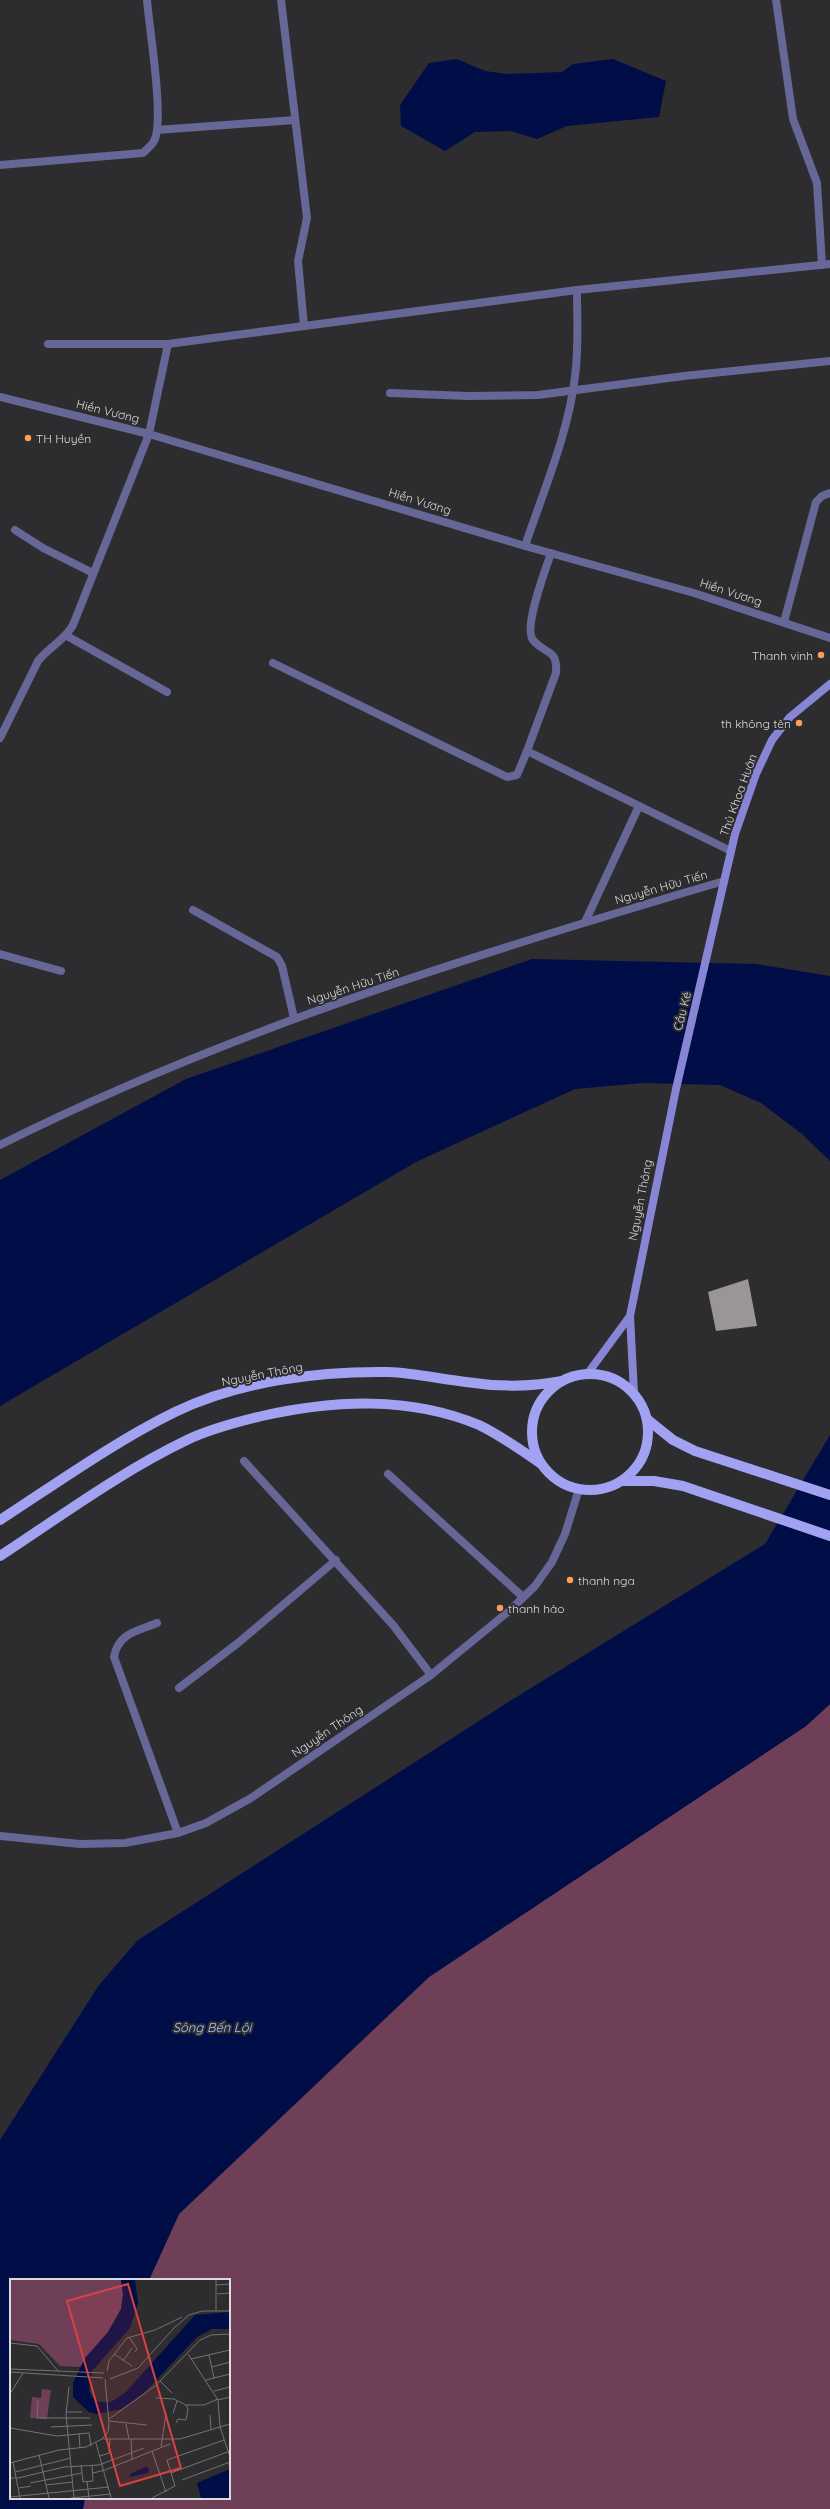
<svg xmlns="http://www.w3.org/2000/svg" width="830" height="2509" viewBox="0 0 830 2509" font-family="Quicksand,sans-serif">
<rect width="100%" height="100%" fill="#2d2c2f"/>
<polygon fill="#6f3f57" points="830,1704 830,2509 83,2509 85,2498 229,2498 229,2280 149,2280 179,2214 429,1977 806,1726"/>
<g fill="#000d47">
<polygon points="457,59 485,71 507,74 562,72 573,64 613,59 666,81 659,117 567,126 537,139 511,131 475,132 445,151 401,126 400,105 429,63"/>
<polygon points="532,959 756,964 830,976 830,1161 802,1134 761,1103 720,1085 643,1083 575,1089 416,1162 0,1406 0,1180 186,1079"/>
<polygon points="830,1435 830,1704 806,1726 429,1977 179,2214 149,2280 11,2280 11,2498 85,2498 83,2509 0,2509 0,2140 99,1985 138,1940 510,1701 765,1544"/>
</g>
<polygon fill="#999598" points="748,1279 757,1326 716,1331 708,1292"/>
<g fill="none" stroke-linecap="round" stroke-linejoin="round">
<g stroke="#666697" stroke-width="8">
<polyline points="776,0 793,119 817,183 822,265"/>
<polyline points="388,1474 523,1597"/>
</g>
<g stroke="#666697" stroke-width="8">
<polyline points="281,0 307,218 298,261 304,326"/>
<polyline points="157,130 295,120"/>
<path d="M 0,165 L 143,153 C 147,149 152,145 154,141 C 165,122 149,26 147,0"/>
<polyline points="48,344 168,344 577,290 830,264"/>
<polyline points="390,393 468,396 538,395 684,376 830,361"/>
<polyline points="0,397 149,434 525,546 694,593 830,638"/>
<polyline points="15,530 43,548 93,573"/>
<path d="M 525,546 C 543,492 569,432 575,376 C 579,348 577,318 577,290"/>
<polyline points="784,622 816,502 822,496 830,493"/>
<polyline points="67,636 167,692"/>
<polyline points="273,663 507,777 517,775 527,751 731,851"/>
<path d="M 0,738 L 38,661 C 49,647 64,641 73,625 L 149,434 L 168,344"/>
<path d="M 527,751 L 556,673 C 558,648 545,655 533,640 C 523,627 546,569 551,553"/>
<polyline points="193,910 277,957 282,966 294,1018"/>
<polyline points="585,922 639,806"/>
<polyline points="0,954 61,971"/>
<path d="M 0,1145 C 229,1030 479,953 724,881"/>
<polyline points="244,1461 393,1625 431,1675"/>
<path d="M 157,1623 C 138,1631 118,1633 114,1657 L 178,1833"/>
<polyline points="179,1688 238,1643 336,1560"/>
</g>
<polyline stroke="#666697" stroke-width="8" points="0,1836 80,1844 125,1843 178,1833 206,1823 251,1798 431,1675 509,1611 535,1586 552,1562 565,1534 579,1489"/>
<g stroke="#8686d4" stroke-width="8">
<polyline points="588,1373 630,1316"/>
<polyline points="634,1393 630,1316 676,1089 735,834 756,774 772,740 790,717 830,684"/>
</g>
<g stroke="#a1a2f2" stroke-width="10">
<circle cx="590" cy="1432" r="58"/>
<polyline points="648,1420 673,1440 695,1451 830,1495"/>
<polyline points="623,1481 654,1481 683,1486 830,1536"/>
<path d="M 0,1520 C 57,1483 114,1442 175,1412 C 239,1381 318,1371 388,1372 C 414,1373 440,1379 466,1382 C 498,1387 530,1387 562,1381"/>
<path d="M 0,1556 C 61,1516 122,1471 187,1440 C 210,1429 237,1422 262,1416 C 334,1400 409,1396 479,1425 C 500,1435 521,1450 540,1463"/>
</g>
</g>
<g fill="#fd9d55" stroke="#2d2c2f" stroke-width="1.5">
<circle cx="28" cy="438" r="4"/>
<circle cx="821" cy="655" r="4"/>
<circle cx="799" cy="723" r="4"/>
<circle cx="570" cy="1580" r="4"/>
<circle cx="500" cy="1608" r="4"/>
</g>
<g text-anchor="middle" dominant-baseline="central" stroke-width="4" stroke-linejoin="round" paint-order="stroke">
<g font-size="12" fill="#dbdadc" stroke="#2d2c2f">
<text transform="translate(108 411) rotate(14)">Hiền Vương</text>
<text transform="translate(420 501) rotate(17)">Hiền Vương</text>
<text transform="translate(731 592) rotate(18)">Hiền Vương</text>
<text transform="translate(738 795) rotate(-70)">Thủ Khoa Huân</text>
<text transform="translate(661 887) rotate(-16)">Nguyễn Hữu Tiến</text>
<text transform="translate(353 986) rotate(-18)">Nguyễn Hữu Tiến</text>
<text transform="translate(682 1011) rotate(-76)">Cầu Ké</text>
<text transform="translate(640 1200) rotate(-79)">Nguyễn Thông</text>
<text transform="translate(262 1374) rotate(-11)">Nguyễn Thông</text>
<text transform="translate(327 1731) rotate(-34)">Nguyễn Thông</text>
</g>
<g font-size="12" fill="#dbdadc" stroke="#2d2c2f" text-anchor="start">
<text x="36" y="438">TH Huyền</text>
<text x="813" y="655" text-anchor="end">Thanh vinh</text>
<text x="791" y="723" text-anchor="end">th không tên</text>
<text x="578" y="1580">thanh nga</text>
<text x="508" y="1608">thanh hảo</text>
</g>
<g font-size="13" font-style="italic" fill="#a2c2f8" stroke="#2d2c2f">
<text x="212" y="2027">Sông Bến Lội</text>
</g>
</g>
<g transform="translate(10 2279)">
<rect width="220" height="220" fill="#2d2c2f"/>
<path d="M 0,1 L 111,1 L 113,15 L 111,30 L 98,53 L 70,88 L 50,87 L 29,65 L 0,61 ZM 32,110 L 41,111 L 37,140 L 20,139 L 22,118 L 31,119 Z" fill="#6f3f57"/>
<path d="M 111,1 L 125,1 L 128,24 L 120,49 L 82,92 L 79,111 L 82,118 L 88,123 L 101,123 L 116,113 L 185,36 L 220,33 L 220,50 L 202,50 L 187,58 L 134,114 L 111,130 L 87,135 L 79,133 L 63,118 L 63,104 L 75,79 L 98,53 L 111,30 L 113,15 ZM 135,188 L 139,189 L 138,194 L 120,198 L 120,195 ZM 220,190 L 220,219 L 191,219 L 187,204 Z" fill="#000d47"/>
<path fill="none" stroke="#737274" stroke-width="1" d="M 206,1 L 206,32M 206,6 L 220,5M 207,15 L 220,14M 119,58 L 127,70 L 125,73M 0,64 L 27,67 L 49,93M 104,75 L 122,87M 178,75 L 208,121 L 210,148 L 220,178M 199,76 L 204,99M 181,80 L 220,71M 113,82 L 122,69M 202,88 L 220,83M 0,90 L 94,94M 97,92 L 99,82 L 117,59 L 145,51 L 172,38M 0,93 L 93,99M 100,100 L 128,89 L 164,49 L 179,36 L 192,32 L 220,32M 196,101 L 220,95M 150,102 L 162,114M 59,108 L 56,135 L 64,219M 204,112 L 220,108M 0,115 L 13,94M 146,119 L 164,120 L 176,126 L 194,126 L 208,120M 28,121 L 27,139 L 80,139M 208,121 L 220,118M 56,133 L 72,133M 163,134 L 167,122M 200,136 L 201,150M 99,140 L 145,107 L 190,61 L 201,56 L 220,55M 99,142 L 137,146M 166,144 L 168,140 L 176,141 L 178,130 L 176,126M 116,145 L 119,160M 41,148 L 82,146M 0,149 L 47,157 L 79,154 L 81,167M 69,154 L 70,169M 93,160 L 170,160 L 220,145M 121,160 L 122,180M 86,164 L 101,219M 151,168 L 156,134M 142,172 L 156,213M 29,176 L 39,219M 90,177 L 99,174 L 100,160M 3,183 L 10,219M 0,184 L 49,171 L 76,168 L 92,160 L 98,153 L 99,144 L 95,100M 71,186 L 73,203 L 83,202 L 82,186M 5,193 L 61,179M 83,194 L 95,191 L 160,165M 161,194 L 220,172M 0,199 L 8,199 L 54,188 L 89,186 L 134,169M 172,201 L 220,183M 77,202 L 79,219M 20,204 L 72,194M 36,206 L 63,203M 9,209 L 21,207M 0,218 L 99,208M 61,219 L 101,215M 142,219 L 165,207 L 157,181 L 214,161"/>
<path fill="#d74343" fill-opacity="0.15" stroke="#d74343" stroke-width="2" d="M 118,5 L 171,189 L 110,207 L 57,22 Z"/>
<rect width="220" height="220" fill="none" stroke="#dbdadc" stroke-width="2"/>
</g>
</svg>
